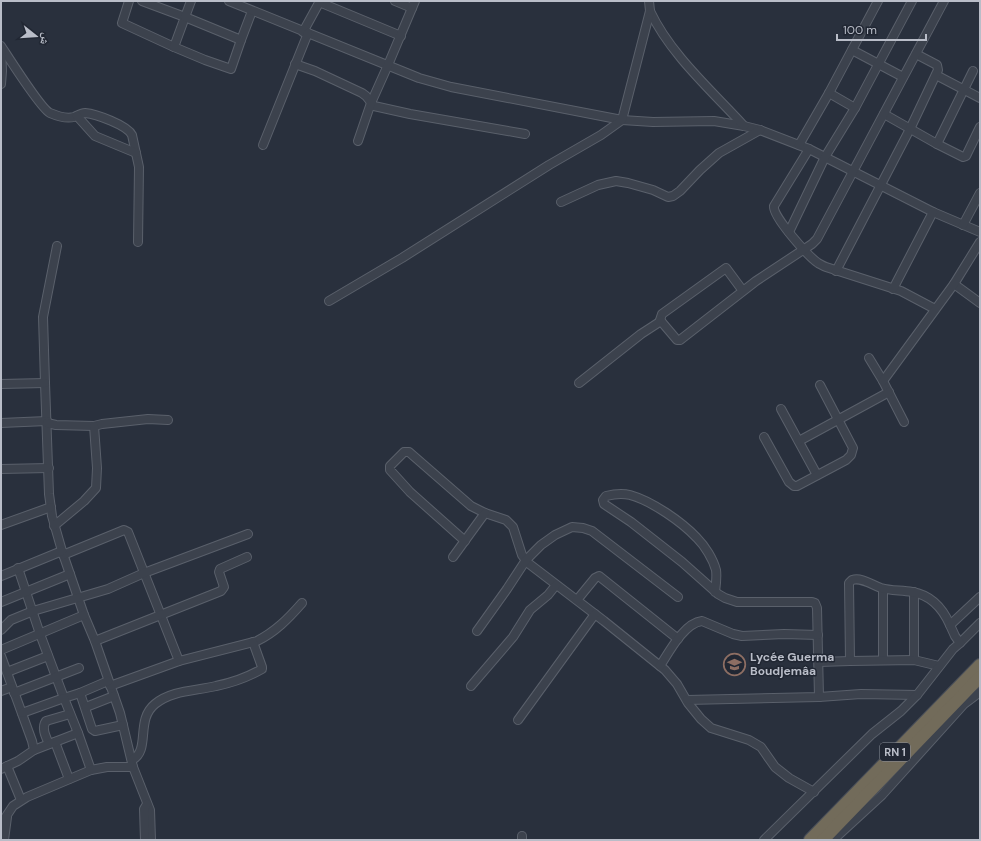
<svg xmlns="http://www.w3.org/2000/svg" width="981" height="841" viewBox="0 0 981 841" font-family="'DM Sans','Noto Naskh Arabic',sans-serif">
<rect width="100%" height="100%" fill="#29303d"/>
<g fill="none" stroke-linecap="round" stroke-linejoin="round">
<defs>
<g id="minor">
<polyline points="129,1 122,23 174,47"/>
<polyline points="142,1 185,17 174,47 205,60 231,69 241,40"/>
<polyline points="191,1 185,17 241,40 252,11"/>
<polyline points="229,1 419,78 451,87 622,120 653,122 714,121 744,126 760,130 809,149 933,212 980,232"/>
<polyline points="395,1 412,8"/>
<polyline points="319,2 401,36"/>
<path d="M 650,11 C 670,54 712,91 744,126"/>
<polyline points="303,32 320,1"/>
<path d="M 1,46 C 9,58 41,109 50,113 C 57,116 66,119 74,117 C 77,116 81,113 85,113 C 96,114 127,125 132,135 L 139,167 L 138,242"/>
<polyline points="1,48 2,71 1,84"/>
<polyline points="852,50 903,77"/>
<polyline points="295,64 315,71 362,93 366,96 374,106 410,114 525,134"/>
<polyline points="936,75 980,98"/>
<polyline points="829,93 855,108"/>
<polyline points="884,114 937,144 963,157 966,156 980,127"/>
<polyline points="77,116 95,136 136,153"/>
<polyline points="358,141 371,103 388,65 415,1"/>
<polyline points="937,144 973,71"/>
<polyline points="263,145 308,33"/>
<polyline points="799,145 829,93 878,1"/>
<path d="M 809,149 L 774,206 C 772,216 808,256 818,263 C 820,264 823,266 826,267 L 901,291 L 935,309"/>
<polyline points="561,202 598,185 616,181 628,183 653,190 668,197 673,196 680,191 700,170 719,153 760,130"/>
<polyline points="963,225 980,193"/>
<polyline points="789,232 825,157 855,108 912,1"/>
<polyline points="57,246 43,317 45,383 49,494 52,516 62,551 84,615 95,641 120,713 133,767 150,810 151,840"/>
<polyline points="836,271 910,129 938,70 937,65 916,54"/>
<polyline points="954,284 980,303"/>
<polyline points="893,289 933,212"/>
<polyline points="743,291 726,268 662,314 660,320 677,340 680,340 756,281 812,244 817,239 944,1"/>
<polyline points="329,301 402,258 549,165 601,135 622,120 650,11 649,1"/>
<polyline points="869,358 883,381 904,422"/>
<polyline points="883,381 954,284 980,242"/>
<polyline points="579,383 641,334 661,321"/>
<polyline points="1,384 45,383"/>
<polyline points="781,409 817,475"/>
<polyline points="1,423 47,421"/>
<polyline points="47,423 56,425 94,426 102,424 148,419 168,420"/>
<polyline points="764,437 789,482 794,486 797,486 846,460 851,455 853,448 820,385"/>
<polyline points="799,441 889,392"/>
<polyline points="1,469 49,468"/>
<polyline points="1,525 51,507"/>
<polyline points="54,526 84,501 96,488 97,468 94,426"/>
<polyline points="465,541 410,492 390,470 390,466 404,452 409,452 471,506 485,513 506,520 513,527 522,555 528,563 604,621 665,670 677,684 688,703 701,719 711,728 749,740 761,747 775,767 789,778 814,792"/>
<polyline points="63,555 124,530 128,532 179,661"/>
<polyline points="453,557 485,513"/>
<polyline points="18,568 40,634 64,698 80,693 92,729 95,731 123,725"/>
<polyline points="1,576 62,551"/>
<polyline points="883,589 883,660"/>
<path d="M 715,592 C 716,584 717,577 716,570 C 713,559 705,546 697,538 C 682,522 652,501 630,495 C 622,493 614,494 606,496 L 603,500 L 604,504 L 631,522 L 682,562 L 718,594 L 725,598 L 737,602 L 812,602 L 815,603 L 817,608 L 819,697"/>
<polyline points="577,600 595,578 599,576 678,639"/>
<polyline points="1,602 70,574"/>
<polyline points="1,630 11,620 33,611 108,589 144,573 248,534"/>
<polyline points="477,631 507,589 526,560 541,545 555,535 572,527 583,528 592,531 678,597"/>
<polyline points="95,641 221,591 224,587 219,572 220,569 247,557"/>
<polyline points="960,643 980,623"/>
<polyline points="1,650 84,615"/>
<polyline points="1,656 32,741 34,750 18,761 1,769"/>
<polyline points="914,660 914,592"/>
<path d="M 850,661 L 849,583 L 852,580 C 862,577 872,585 881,588 C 891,591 902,590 912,592 C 931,595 943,609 950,625"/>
<polyline points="819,662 850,661 914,660 939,666"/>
<path d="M 660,666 C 669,652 684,623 702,621 L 733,634 L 742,636 L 784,634 L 818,635"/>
<polyline points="7,672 48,656"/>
<path d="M 110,686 L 179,661 L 257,641 C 275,632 288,619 302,603"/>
<polyline points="471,686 513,637 530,610 548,595 556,585"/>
<polyline points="1,691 12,687"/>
<polyline points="14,693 79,668"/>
<polyline points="80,693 108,681"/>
<polyline points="687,700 819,697 861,694 917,695"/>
<polyline points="86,707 114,696"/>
<polyline points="22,713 64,698 78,733 91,770"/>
<polyline points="518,720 595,614"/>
<polyline points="55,742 69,779"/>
<path d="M 49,744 C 46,737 41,728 46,721 L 70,714"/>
<polyline points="34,750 78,733"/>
<path d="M 132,760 C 151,750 135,720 155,704 C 172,690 196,691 216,686 C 231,683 248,677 262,669 L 262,667 L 253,642"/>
<polyline points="7,766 21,800"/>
<polyline points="1,824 13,806 27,797 91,770 107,767 133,767"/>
<polyline points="4,840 7,817"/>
<polyline points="145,840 144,809 147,804"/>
<polyline points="522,840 522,836"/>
<polyline points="764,840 872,734 901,711 917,695 953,649 960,643 955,636 950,625 980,597"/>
<polyline points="833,840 882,795 964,704 980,692"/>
</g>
<g id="highway">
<polyline points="810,840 980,665"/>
<polyline points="823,840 980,677"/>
</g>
</defs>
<use href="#minor" stroke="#5a606b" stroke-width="10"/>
<use href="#highway" stroke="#474d58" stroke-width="14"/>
<use href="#minor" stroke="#3c424d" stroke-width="8"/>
<use href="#highway" stroke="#726b5a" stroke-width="12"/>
</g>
<defs>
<symbol id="school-ring" viewBox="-11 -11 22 22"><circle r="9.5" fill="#212733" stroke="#8d6e63" stroke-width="1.5"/><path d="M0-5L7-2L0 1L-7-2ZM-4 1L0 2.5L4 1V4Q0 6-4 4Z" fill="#8d6e63"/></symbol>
</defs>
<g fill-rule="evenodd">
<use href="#school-ring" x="722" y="652" width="25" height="25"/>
</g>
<g text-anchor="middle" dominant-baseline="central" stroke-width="3" stroke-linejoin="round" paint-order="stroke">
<rect fill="#212733" stroke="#8b909b" stroke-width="1" x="880" y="743" width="30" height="18" rx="3"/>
<g font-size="11" font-weight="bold" fill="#b9bdc8">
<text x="895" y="752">RN 1</text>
</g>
<g font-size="12" font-weight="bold" fill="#b9bdc8" stroke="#212733" text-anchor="start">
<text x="750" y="657">Lycée Guerma<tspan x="750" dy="14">Boudjemâa</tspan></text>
</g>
</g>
<rect width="981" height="841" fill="none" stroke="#b9bdc8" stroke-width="4"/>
<g transform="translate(36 36) rotate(107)" stroke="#212733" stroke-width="3" paint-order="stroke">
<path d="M0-3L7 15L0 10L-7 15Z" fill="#b9bdc8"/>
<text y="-6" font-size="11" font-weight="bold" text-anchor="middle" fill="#b9bdc8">ش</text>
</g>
<path d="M837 34v6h89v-6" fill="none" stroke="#b9bdc8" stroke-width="2"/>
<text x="843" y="34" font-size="12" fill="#b9bdc8" stroke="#212733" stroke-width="3" paint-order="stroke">100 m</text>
</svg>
